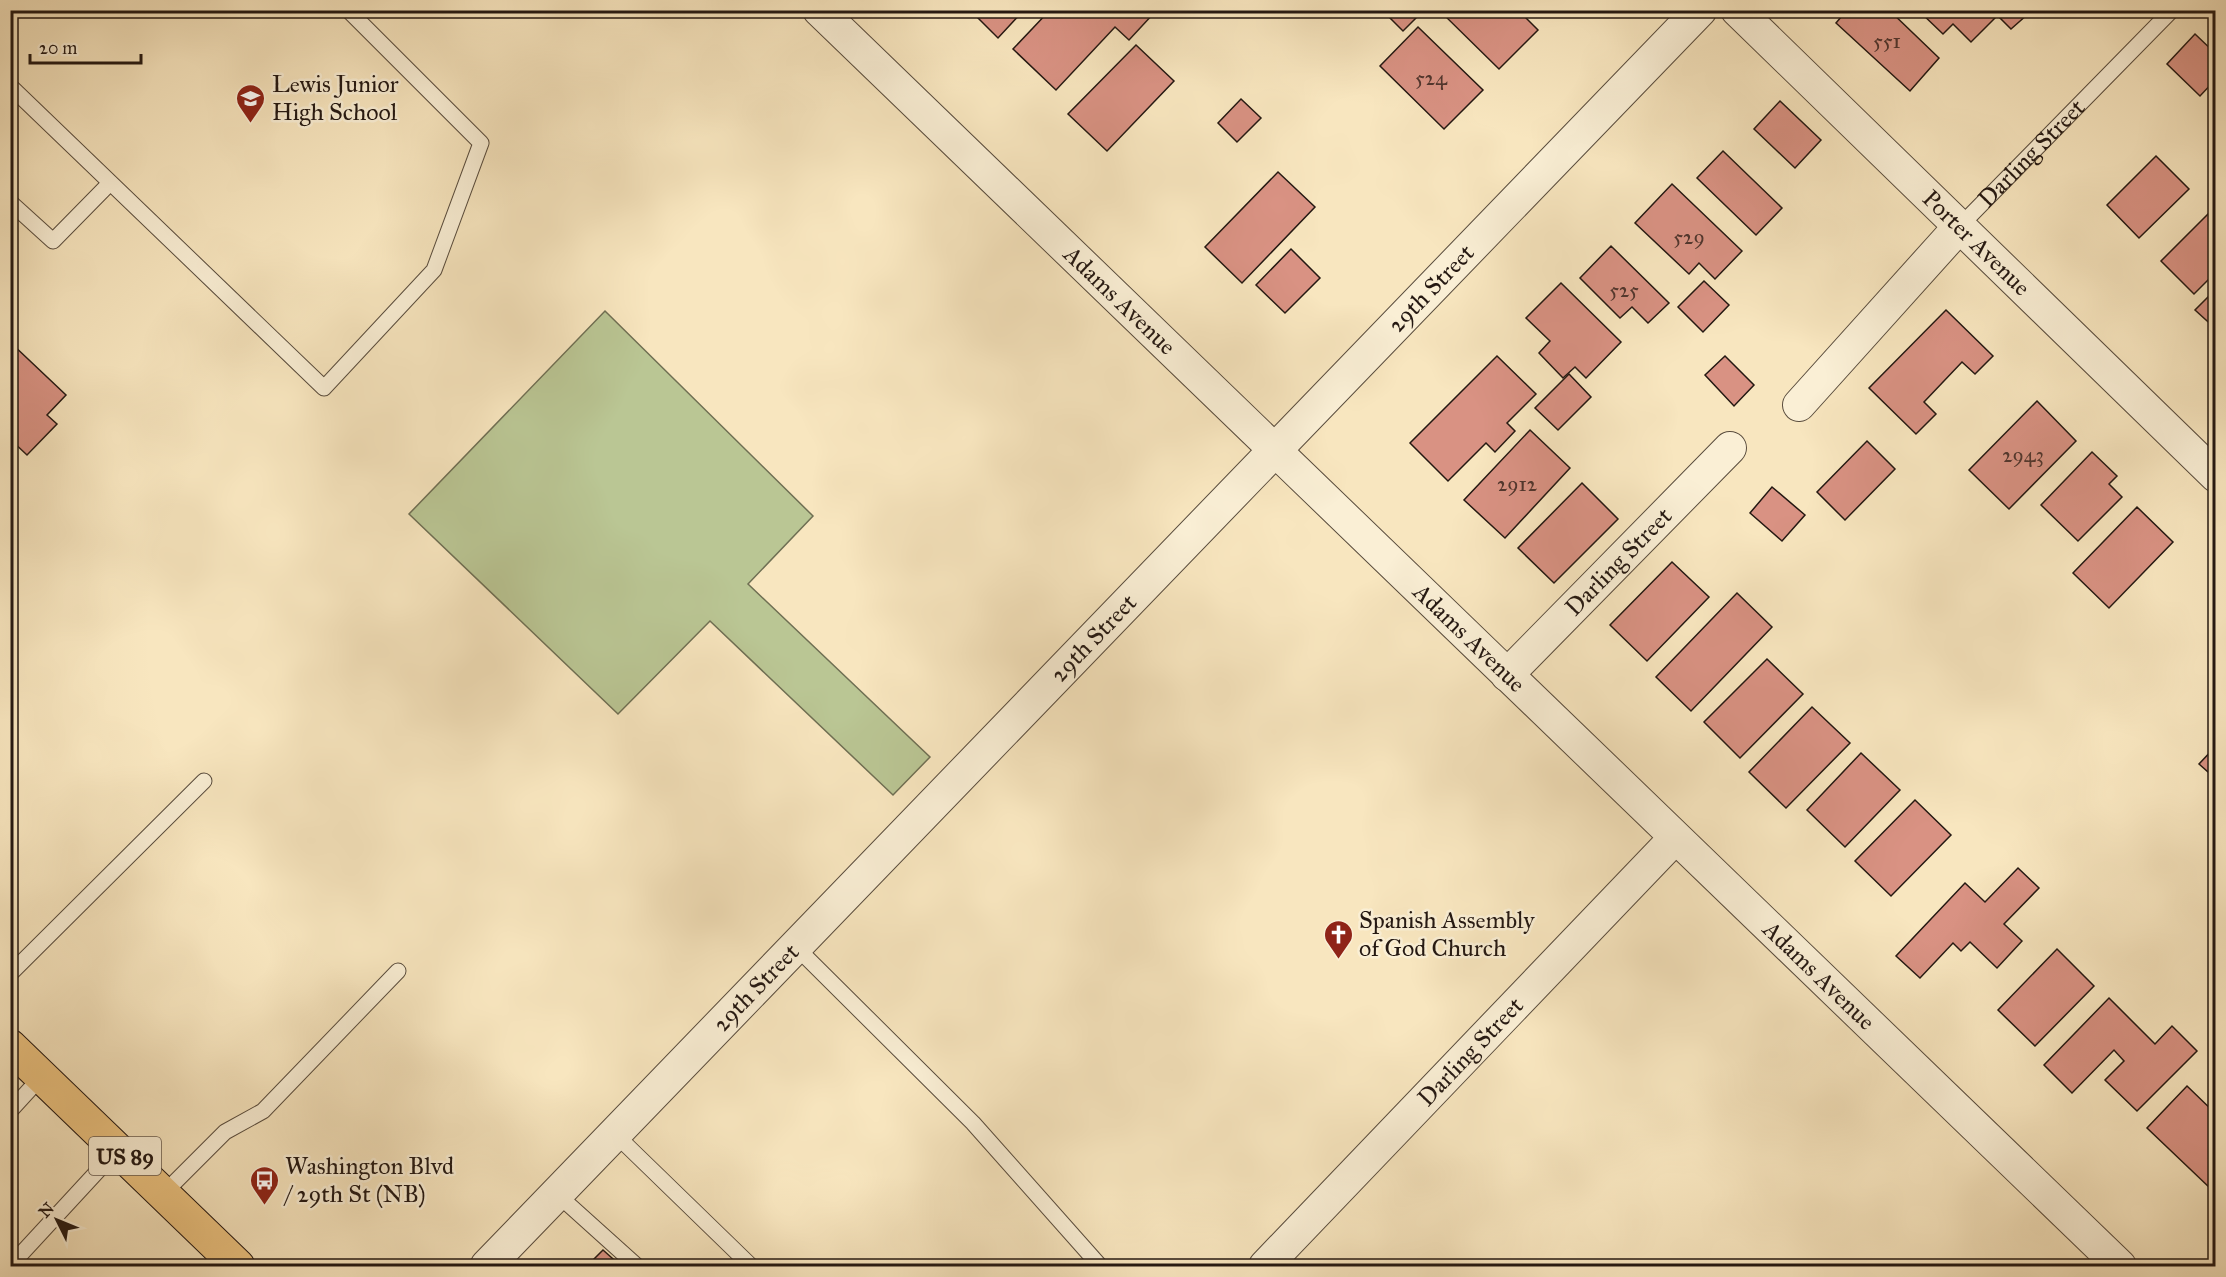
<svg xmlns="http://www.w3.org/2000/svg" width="2226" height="1277" viewBox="0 0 2226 1277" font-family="'IM FELL Great Primer',serif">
<rect width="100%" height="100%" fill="#f8e6bf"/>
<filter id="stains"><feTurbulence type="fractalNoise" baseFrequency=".00333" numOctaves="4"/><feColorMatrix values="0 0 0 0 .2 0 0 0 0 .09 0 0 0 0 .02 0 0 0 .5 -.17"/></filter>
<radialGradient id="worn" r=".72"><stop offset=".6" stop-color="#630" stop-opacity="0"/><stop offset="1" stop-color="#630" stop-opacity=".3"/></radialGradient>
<polygon fill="#bac694" stroke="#6f6f53" stroke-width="1.5" points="605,311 813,516 748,584 930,757 893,795 710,621 618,714 409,514"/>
<g fill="#d99283" stroke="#241812" stroke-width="1.5">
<polygon points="970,10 1024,10 998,38"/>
<polygon points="1050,10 1151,10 1154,13 1129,40 1115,27 1056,90 1013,49"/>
<polygon points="1382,10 1416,10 1420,14 1403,31"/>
<polygon points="1447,10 1518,10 1538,30 1499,69 1444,15"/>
<polygon points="1847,10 1889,10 1939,58 1910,91 1836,23"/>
<polygon points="1918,10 1992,10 1997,16 1971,42 1953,24 1943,34"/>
<polygon points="1992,10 2024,10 2028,14 2011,29"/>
<polygon points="1418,27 1483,90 1444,129 1380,66"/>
<polygon points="2195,34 2216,54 2216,79 2200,96 2167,64"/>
<polygon points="1136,45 1174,81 1107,151 1068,114"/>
<polygon points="1241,99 1261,118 1237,142 1218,123"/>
<polygon points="1780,101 1821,140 1795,168 1754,129"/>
<polygon points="1723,151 1782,208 1756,235 1697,178"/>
<polygon points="2156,156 2189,189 2139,238 2107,205"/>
<polygon points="1278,172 1315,207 1242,283 1205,247"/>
<polygon points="1672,184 1742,251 1715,279 1699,263 1689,274 1635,223"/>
<polygon points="2216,206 2216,272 2194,294 2161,261"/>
<polygon points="1611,246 1669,303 1648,323 1632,307 1620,318 1580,278"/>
<polygon points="1291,249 1320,278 1285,313 1256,285"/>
<polygon points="1704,281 1729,305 1703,332 1678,307"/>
<polygon points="1561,283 1621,342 1586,378 1575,367 1563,378 1539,353 1550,341 1526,318"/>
<polygon points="2216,289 2216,329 2195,310"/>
<polygon points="1946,310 1993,356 1975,374 1962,362 1924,402 1936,414 1916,434 1869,388"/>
<polygon points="10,342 66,395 47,415 57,424 27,455 10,439"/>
<polygon points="1497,356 1536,394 1507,423 1515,431 1495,452 1486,443 1448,481 1410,443"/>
<polygon points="1725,356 1754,385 1734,406 1705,375"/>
<polygon points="1569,374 1591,397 1558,430 1535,408"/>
<polygon points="2037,401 2076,441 2009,509 1969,470"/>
<polygon points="1530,430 1570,468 1505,538 1464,500"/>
<polygon points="1867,441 1895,469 1845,520 1817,492"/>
<polygon points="2092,452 2117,476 2109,484 2122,497 2078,541 2041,505"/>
<polygon points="1582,483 1618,519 1554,583 1518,548"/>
<polygon points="1772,487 1805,515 1782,541 1750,513"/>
<polygon points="2137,507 2173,542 2109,608 2073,573"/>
<polygon points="1672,562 1709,597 1647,661 1610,625"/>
<polygon points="1737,593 1772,627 1691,711 1656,677"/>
<polygon points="1767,659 1803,694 1740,758 1704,722"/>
<polygon points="1812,707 1850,743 1786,808 1749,772"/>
<polygon points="2216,746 2216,779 2199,764"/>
<polygon points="1861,753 1900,790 1845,847 1807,810"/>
<polygon points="1915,800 1951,835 1891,896 1855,861"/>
<polygon points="2018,868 2039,888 2004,924 2022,941 1997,968 1970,942 1961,951 1953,943 1920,978 1896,956 1965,883 1985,902"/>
<polygon points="2057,949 2094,986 2035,1046 1998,1010"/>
<polygon points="2109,998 2155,1044 2172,1026 2197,1051 2137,1111 2105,1080 2124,1061 2114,1050 2072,1093 2044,1065"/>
<polygon points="2187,1086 2216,1114 2216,1184 2211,1189 2147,1128"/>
<polygon points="603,1250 621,1266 587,1266"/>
<polygon points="50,1260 57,1266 43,1266"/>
</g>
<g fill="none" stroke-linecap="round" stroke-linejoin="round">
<defs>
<g id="service">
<polyline points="10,86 324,388 434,270 481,143 348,10"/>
<polyline points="10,202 53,241 110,183"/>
<path id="s1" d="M 1960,226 L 2172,10"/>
<polyline points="796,947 973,1123 1100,1266"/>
<polyline points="10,974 204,781"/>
<polyline points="10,1111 42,1076"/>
<polyline points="615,1134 751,1266"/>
<polyline points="164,1193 225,1132 263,1111 398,971"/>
<polyline points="557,1194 637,1266"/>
<polyline points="10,1266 118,1149"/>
</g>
<g id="minor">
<path id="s2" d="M 819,10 L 2120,1266"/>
<path id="s3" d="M 1737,10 L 2216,476"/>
<polyline points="1799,405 1960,226"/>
<path id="s4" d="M 1507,675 L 1730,448"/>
<path id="s5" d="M 1265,1266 L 1675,838"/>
</g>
<g id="tertiary">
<path id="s6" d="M 487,1266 L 1700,10"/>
</g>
<polyline id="primary" points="10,1046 238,1266"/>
</defs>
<use href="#service" stroke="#594c3d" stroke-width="17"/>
<use href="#minor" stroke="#594c3d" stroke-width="34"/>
<use href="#tertiary" stroke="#594c3d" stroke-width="35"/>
<use href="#primary" stroke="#241812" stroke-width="35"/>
<use href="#service" stroke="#faefd5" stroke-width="15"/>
<use href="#minor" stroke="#faefd5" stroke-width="32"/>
<use href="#tertiary" stroke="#faefd5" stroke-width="33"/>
<use href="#primary" stroke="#ecc380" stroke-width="33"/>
</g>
<defs>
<symbol id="school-pin" viewBox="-11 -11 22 30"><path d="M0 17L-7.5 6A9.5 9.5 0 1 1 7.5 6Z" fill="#8f2418" stroke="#faefd5"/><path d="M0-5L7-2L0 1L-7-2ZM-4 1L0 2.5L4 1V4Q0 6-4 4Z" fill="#fff"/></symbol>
<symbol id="church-pin" viewBox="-11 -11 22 30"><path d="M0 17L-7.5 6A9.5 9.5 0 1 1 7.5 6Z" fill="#8f2418" stroke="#faefd5"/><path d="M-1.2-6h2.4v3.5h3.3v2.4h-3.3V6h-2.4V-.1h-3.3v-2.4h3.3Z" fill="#fff"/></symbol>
<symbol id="bus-pin" viewBox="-11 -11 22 30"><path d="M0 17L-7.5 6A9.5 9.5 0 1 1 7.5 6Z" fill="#8f2418" stroke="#faefd5"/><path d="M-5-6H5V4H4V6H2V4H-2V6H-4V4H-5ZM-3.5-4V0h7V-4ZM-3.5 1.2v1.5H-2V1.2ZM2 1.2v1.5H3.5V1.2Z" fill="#fff"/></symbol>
</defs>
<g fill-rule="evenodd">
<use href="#school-pin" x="234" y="82" width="33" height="45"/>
<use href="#church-pin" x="1322" y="918" width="33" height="45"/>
<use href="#bus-pin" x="248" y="1164" width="33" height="45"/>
</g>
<g text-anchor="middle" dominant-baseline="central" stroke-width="5" stroke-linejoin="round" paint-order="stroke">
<g font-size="21" fill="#51362e">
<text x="1887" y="41">551</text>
<text x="1431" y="78">524</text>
<text x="1689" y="237">529</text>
<text x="1624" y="290">525</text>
<text x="2023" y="455">2943</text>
<text x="1517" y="484">2912</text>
</g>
<rect fill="#faefd5" stroke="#64584c" stroke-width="1.5" x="89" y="1137" width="72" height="38" rx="4.5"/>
<g font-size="22" font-weight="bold" fill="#241812">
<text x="125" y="1156">US 89</text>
</g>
<g font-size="24" fill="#241812" stroke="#faefd5" text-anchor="start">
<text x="272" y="84">Lewis Junior<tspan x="272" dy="28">High School</tspan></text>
<text x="1359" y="920">Spanish Assembly<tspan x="1359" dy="28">of God Church</tspan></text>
<text x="285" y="1166">Washington Blvd<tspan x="285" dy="28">/ 29th St (NB)</tspan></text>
</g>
<g font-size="24" fill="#241812" stroke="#faefd5">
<text stroke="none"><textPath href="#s1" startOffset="102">Darling Street</textPath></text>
<text stroke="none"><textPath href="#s3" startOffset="334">Porter Avenue</textPath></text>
<text stroke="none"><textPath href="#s6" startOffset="1359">29th Street</textPath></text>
<text stroke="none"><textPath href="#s2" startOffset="418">Adams Avenue</textPath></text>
<text stroke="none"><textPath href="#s4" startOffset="159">Darling Street</textPath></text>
<text stroke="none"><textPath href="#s6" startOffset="873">29th Street</textPath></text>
<text stroke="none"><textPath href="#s2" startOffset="904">Adams Avenue</textPath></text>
<text stroke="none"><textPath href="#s2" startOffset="1390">Adams Avenue</textPath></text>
<text stroke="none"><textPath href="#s6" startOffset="387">29th Street</textPath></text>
<text stroke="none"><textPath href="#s5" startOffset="297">Darling Street</textPath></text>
</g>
</g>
<rect width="2226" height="1277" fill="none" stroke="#f8e6bf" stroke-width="36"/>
<rect x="12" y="12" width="2202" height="1253" fill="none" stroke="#241812" stroke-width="3"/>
<rect x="18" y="18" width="2190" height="1241" fill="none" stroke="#241812" stroke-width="1.5"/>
<g transform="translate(57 1220) rotate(313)" stroke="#faefd5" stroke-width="4.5" paint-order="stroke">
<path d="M0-4.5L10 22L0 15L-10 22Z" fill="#241812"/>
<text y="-9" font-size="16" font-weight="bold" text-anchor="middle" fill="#241812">N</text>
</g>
<path d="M30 54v9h111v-9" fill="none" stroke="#241812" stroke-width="3"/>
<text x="39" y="54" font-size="18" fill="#241812" stroke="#faefd5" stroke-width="4.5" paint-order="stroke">20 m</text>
<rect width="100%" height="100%" filter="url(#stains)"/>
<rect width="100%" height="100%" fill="url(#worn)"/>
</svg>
